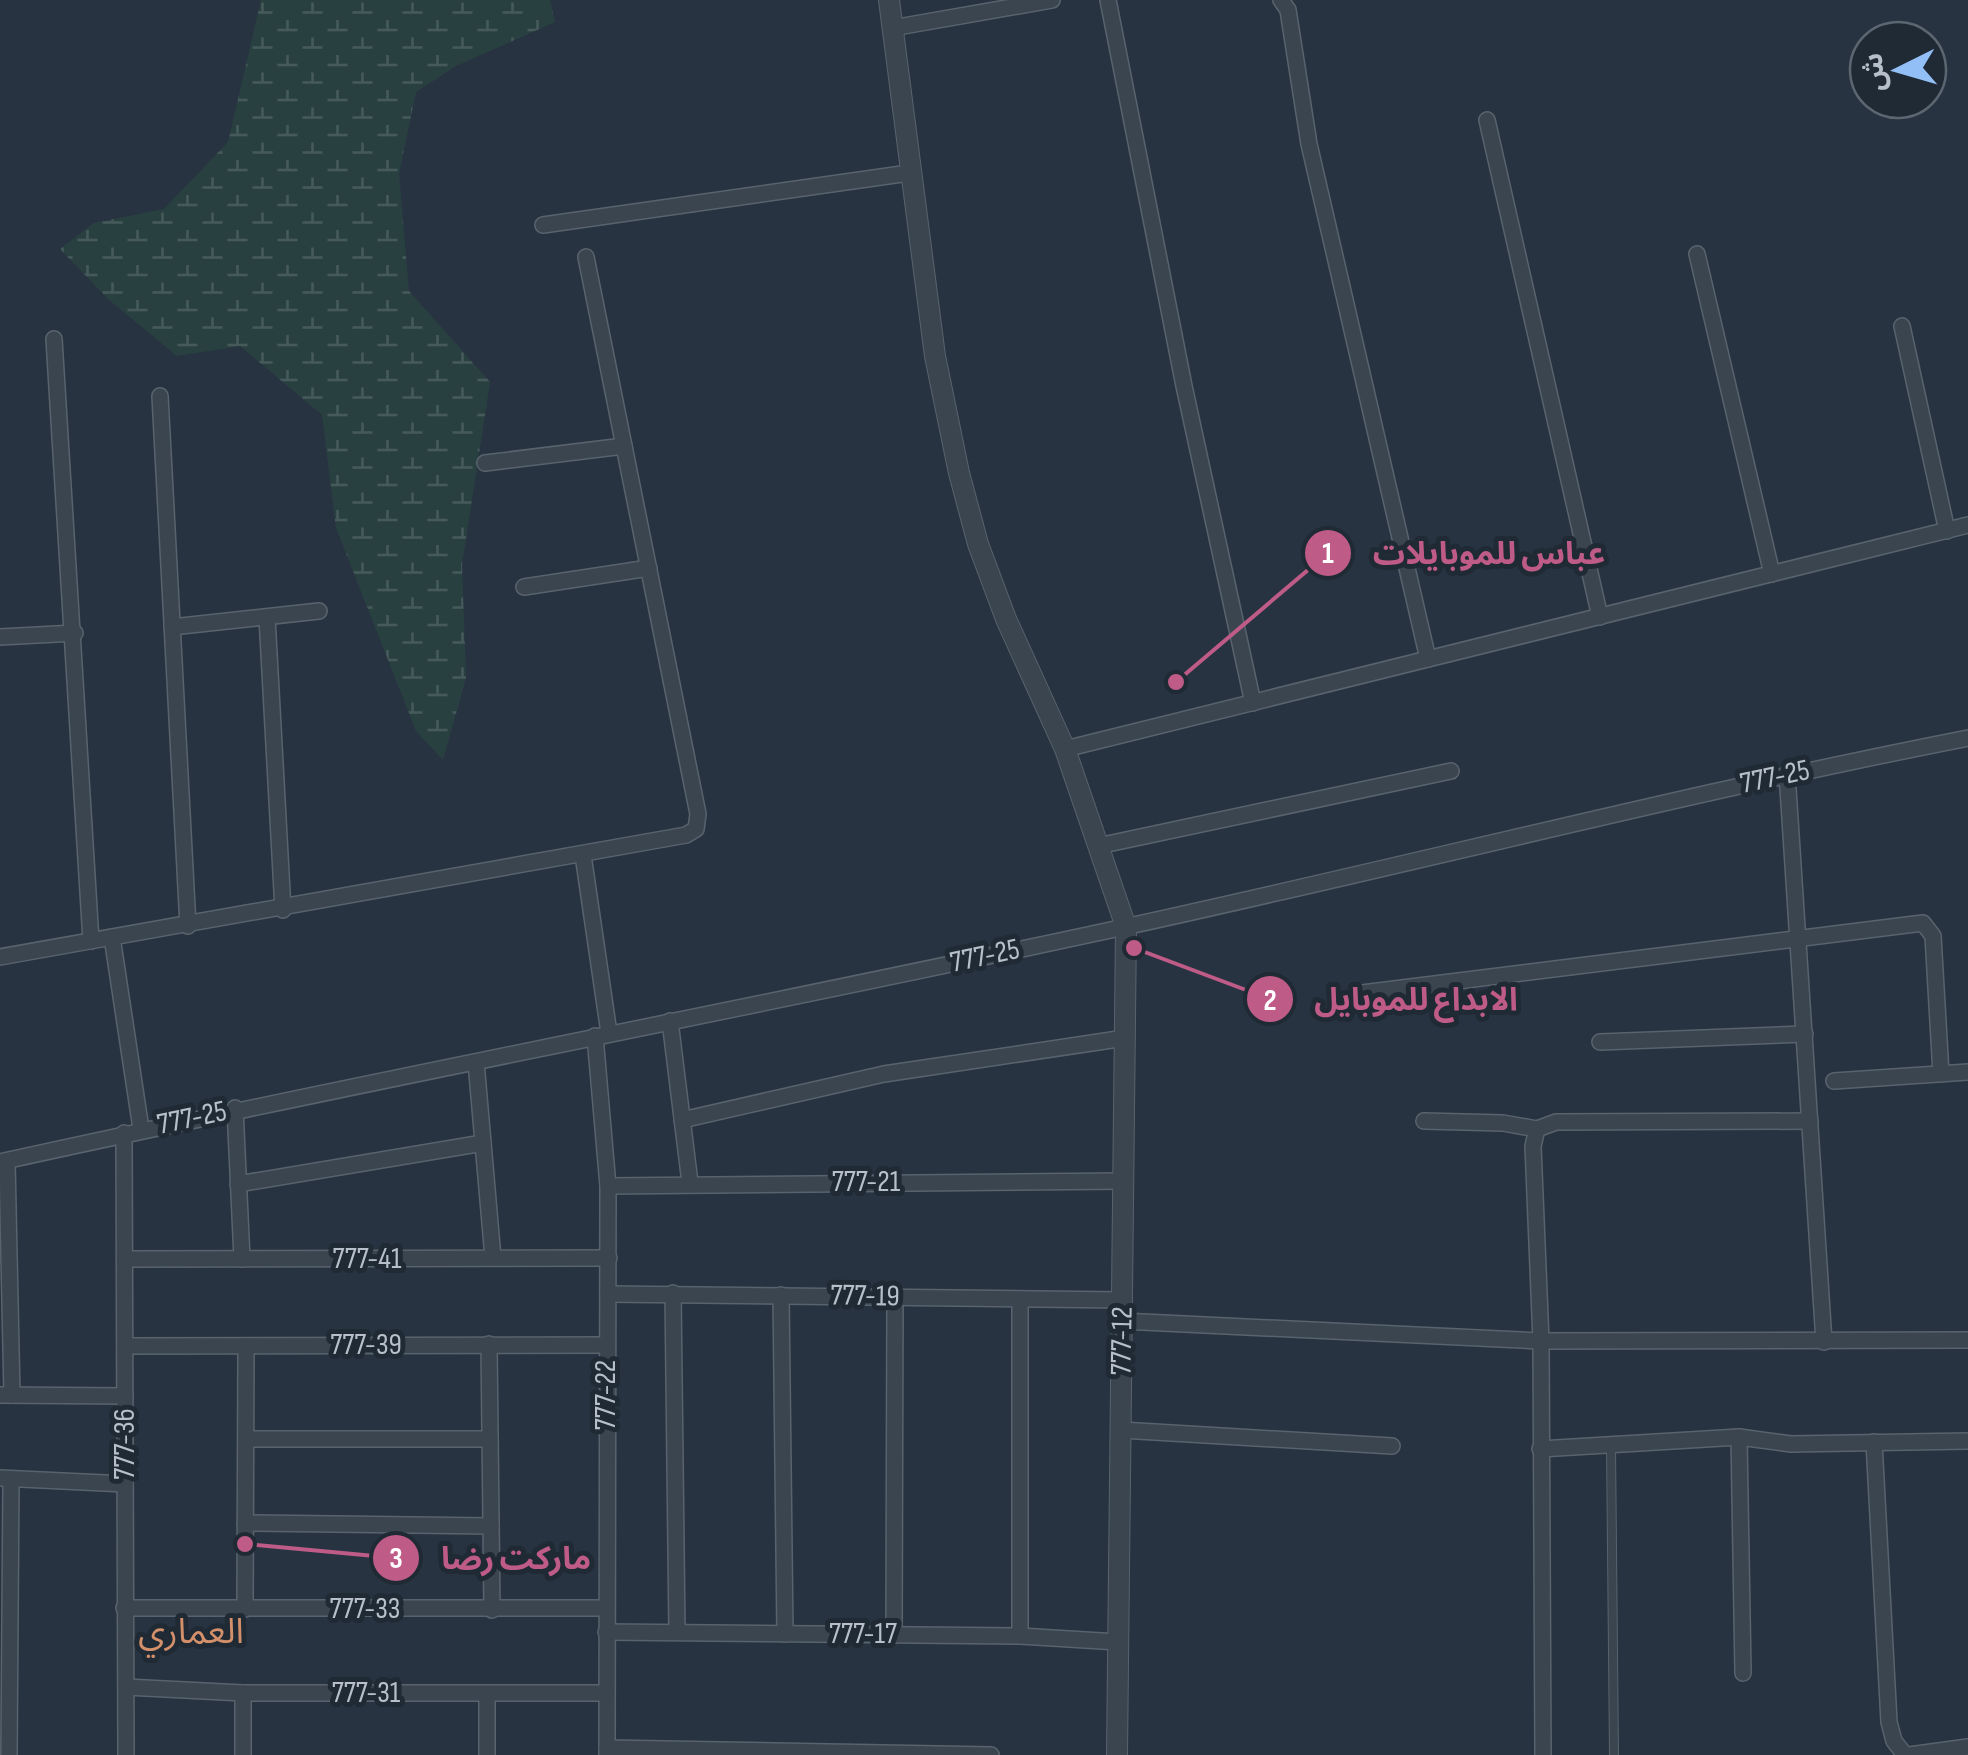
<svg xmlns="http://www.w3.org/2000/svg" width="1968" height="1755" viewBox="0 0 1968 1755" font-family="'Sofia Sans Condensed','Noto Sans Arabic',sans-serif">
<defs>
<pattern id="wetland-marsh" width="20" height="14" patternUnits="userSpaceOnUse" patternTransform="scale(2.5)"><rect width="20" height="14" fill="#294041"/><path d="M1 5h8M5 5V1M11 12h8M15 12V8" fill="none" stroke="#465a5b"/></pattern>
</defs>
<rect width="100%" height="100%" fill="#273340"/>
<polygon fill="url(#wetland-marsh)" points="261,0 550,0 555,22 456,66 416,92 399,174 409,291 490,382 462,565 466,678 443,760 416,731 336,528 322,415 240,346 177,356 109,300 60,249 94,223 164,209 228,142"/>
<g fill="none" stroke-linecap="round" stroke-linejoin="round">
<defs>
<polyline id="service" points="1611,1445 1614,1755"/>
<g id="minor">
<polyline points="1108,0 1184,386 1253,703"/>
<polyline points="1281,0 1288,10 1309,144 1428,659"/>
<polyline points="892,28 1052,0"/>
<polyline points="1487,120 1600,617"/>
<polyline points="543,225 909,173"/>
<polyline points="1697,254 1772,574"/>
<polyline points="1902,326 1947,531"/>
<polyline points="54,339 91,941"/>
<polyline points="160,396 188,926"/>
<polyline points="485,463 624,446"/>
<polyline points="524,587 649,568"/>
<polyline points="267,617 283,910"/>
<polyline points="172,627 319,611"/>
<polyline points="0,637 75,633"/>
<polyline points="1065,749 1968,525"/>
<polyline points="1787,773 1824,1342"/>
<polyline points="1098,846 1451,771"/>
<polyline points="583,855 609,1033"/>
<polyline points="112,937 141,1129"/>
<polyline points="0,957 686,835 696,829 698,814 586,257"/>
<polyline points="1362,993 1923,923 1933,936 1941,1074"/>
<polyline points="670,1021 690,1183"/>
<polyline points="595,1036 608,1186 607,1755"/>
<polyline points="1600,1042 1805,1034"/>
<polyline points="476,1062 493,1258"/>
<polyline points="1834,1081 1968,1072"/>
<polyline points="235,1108 242,1259"/>
<polyline points="682,1120 884,1074 1125,1038"/>
<polyline points="1424,1121 1503,1123 1537,1129"/>
<polyline points="124,1133 126,1755"/>
<polyline points="7,1161 12,1395"/>
<path d="M 0,1162 C 375,1079 753,1008 1129,926 C 1409,865 1687,793 1968,738"/>
<polyline points="238,1184 483,1143"/>
<polyline points="608,1186 1123,1181"/>
<polyline points="125,1259 609,1258"/>
<polyline points="673,1293 677,1632"/>
<polyline points="608,1294 1122,1300"/>
<polyline points="781,1295 785,1634"/>
<polyline points="1122,1321 1541,1341 1968,1340"/>
<polyline points="489,1344 492,1610"/>
<polyline points="125,1346 606,1345"/>
<polyline points="0,1395 125,1396"/>
<polyline points="1121,1430 1392,1446"/>
<polyline points="1739,1437 1743,1673"/>
<polyline points="246,1439 490,1439"/>
<polyline points="1874,1442 1889,1722 1894,1741 1905,1755"/>
<polyline points="1540,1449 1739,1437 1791,1444 1968,1441"/>
<polyline points="0,1478 125,1484"/>
<polyline points="245,1523 491,1526"/>
<polyline points="124,1608 606,1608"/>
<polyline points="245,1609 246,1346"/>
<polyline points="606,1632 1020,1636 1118,1642"/>
<polyline points="894,1635 895,1297"/>
<polyline points="1020,1636 1020,1299"/>
<polyline points="126,1687 243,1693 606,1693"/>
<polyline points="607,1748 991,1755"/>
<polyline points="9,1755 11,1479"/>
<polyline points="243,1755 243,1693"/>
<polyline points="487,1755 487,1694"/>
<polyline points="1543,1755 1541,1341 1533,1146 1537,1129 1556,1122 1810,1121"/>
<polyline points="1909,1755 1968,1747"/>
</g>
<polyline id="tertiary" points="889,0 935,356 959,473 978,544 1006,619 1065,749 1126,927 1117,1755"/>
</defs>
<use href="#service" stroke="#58636d" stroke-width="10"/>
<use href="#minor" stroke="#58636d" stroke-width="18"/>
<use href="#tertiary" stroke="#58636d" stroke-width="22"/>
<use href="#service" stroke="#3b4550" stroke-width="8"/>
<use href="#minor" stroke="#3b4550" stroke-width="15"/>
<use href="#tertiary" stroke="#3b4550" stroke-width="20"/>
</g>
<g text-anchor="middle" dominant-baseline="central" stroke-width="10" stroke-linejoin="round" paint-order="stroke">
<g font-size="30" fill="#b7c0ca" stroke="#1f2a35">
<text transform="translate(1775 777) rotate(-12)">777-25</text>
<text transform="translate(985 956) rotate(-12)">777-25</text>
<text transform="translate(192 1118) rotate(-12)">777-25</text>
<text x="866" y="1182">777-21</text>
<text x="367" y="1259">777-41</text>
<text transform="translate(865 1296) rotate(1)">777-19</text>
<text transform="translate(1122 1341) rotate(-89)">777-12</text>
<text x="366" y="1345">777-39</text>
<text transform="translate(606 1395) rotate(-90)">777-22</text>
<text transform="translate(125 1444) rotate(-90)">777-36</text>
<text x="365" y="1609">777-33</text>
<text x="863" y="1634">777-17</text>
<text x="366" y="1693">777-31</text>
</g>
<g font-size="35" fill="#d3906a" stroke="#1f2a35">
<text x="191" y="1632">العماري</text>
</g>
</g>
<path fill="none" stroke="#be5b87" stroke-width="4" d="M1176 682L1328 553M1134 948L1270 999M245 1544L396 1558"/>
<g fill="#be5b87" stroke="#1f2a35" stroke-width="4">
<circle cx="1176" cy="682" r="10"/>
<circle cx="1134" cy="948" r="10"/>
<circle cx="245" cy="1544" r="10"/>
<circle cx="1328" cy="553" r="25"/>
<circle cx="1270" cy="999" r="25"/>
<circle cx="396" cy="1558" r="25"/>
</g>
<g font-size="30" text-anchor="middle" font-weight="bold" fill="#fff">
<text x="1328" y="563">1</text>
<text x="1270" y="1010">2</text>
<text x="396" y="1568">3</text>
</g>
<g font-size="32" text-anchor="middle" font-weight="bold" fill="#be5b87" stroke="#1f2a35" stroke-width="10" stroke-linejoin="round" paint-order="stroke">
<text x="1489" y="564">عباس للموبايلات</text>
<text x="1416" y="1010">الابداع للموبايل</text>
<text x="516" y="1569">ماركت رضا</text>
</g>
<g transform="translate(1898 70) rotate(265)"><circle r="48" fill="#1f2a35" stroke="#5c6671" stroke-width="2.5"/>
<path d="M0-8L18 38L0 25L-18 38Z" fill="#92bff5"/>
<text y="-15" font-size="28" font-weight="bold" text-anchor="middle" fill="#b7c0ca">ش</text>
</g>
</svg>
